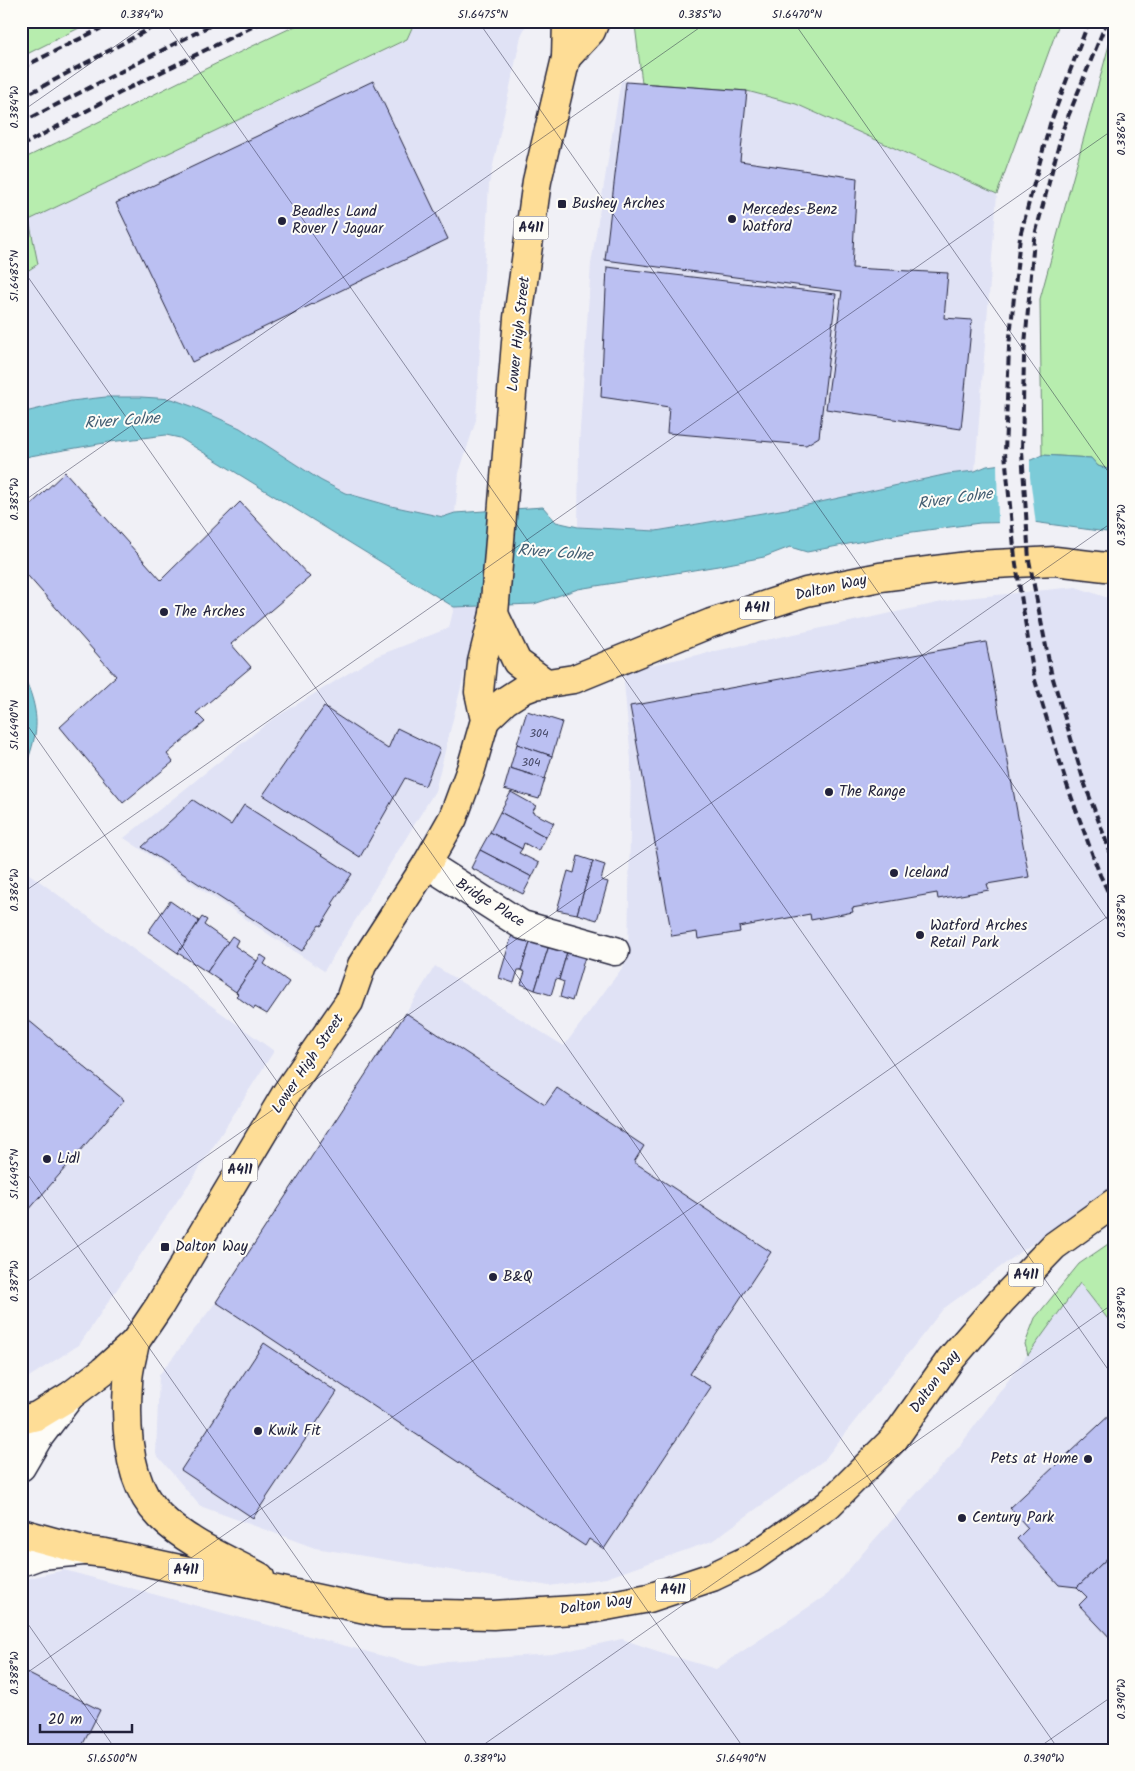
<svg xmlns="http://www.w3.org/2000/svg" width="1135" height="1771" viewBox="0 0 1135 1771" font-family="Kalam,sans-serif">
<rect width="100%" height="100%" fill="#f0f0f6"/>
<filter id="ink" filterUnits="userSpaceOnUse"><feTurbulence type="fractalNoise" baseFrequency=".02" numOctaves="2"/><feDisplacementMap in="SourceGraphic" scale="10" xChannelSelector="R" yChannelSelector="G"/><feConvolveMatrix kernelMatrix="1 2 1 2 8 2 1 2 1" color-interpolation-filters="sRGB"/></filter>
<g filter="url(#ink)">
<g fill="#e0e2f5">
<polygon points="415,21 528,21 521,36 489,184 476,420 459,473 455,513 443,517 391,506 345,493 320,480 116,397 71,401 21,413 21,275 38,264 28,220 407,40"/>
<polygon points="621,80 642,83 747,91 796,104 997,194 975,471 948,474 798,507 656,531 578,527 579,444 591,264"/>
<polygon points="1076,587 1114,600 1114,1184 943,1309 824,1460 712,1541 606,1578 549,1586 315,1548 200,1506 156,1454 159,1375 216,1302 406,1013 435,966 564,1046 628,960 631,760 623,671 956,599"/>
<polygon points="479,606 478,619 435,791 324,971 124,838 271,720 377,656 449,628 454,607"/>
<polygon points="21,868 274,1051 197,1172 79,1345 21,1382"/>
<polygon points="1080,1283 1114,1327 1114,1750 21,1750 21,1580 64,1570 420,1666 447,1661 552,1654 622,1639 666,1654 716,1669 828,1594 874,1540 959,1447"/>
</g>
<g fill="#b7edae" stroke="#6c8874">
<polygon points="21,21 93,21 21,57"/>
<path d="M 306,21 L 415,21 L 407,39 L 29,220 L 38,264 L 21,275 L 21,160 C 116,114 210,65 306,21 Z"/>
<polygon points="636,21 1060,21 997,194 796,104 747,91 642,83 635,25"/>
<polygon points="1112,34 1114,34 1114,471 1098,466 1091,458 1042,455 1040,299"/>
<polygon points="1114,1240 1114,1327 1080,1283 1028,1355 1025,1344 1035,1318 1079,1264"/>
</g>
<g fill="#7ccbd8" stroke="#588799">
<polygon points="106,397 141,397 172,399 194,407 240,428 320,480 345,493 391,506 443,517 455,513 543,507 556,522 578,527 656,531 798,507 948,474 975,471 987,466 1031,460 1042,455 1091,458 1098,466 1114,471 1114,533 1033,522 980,523 905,533 807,552 790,547 764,557 718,566 578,589 534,604 454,607 180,438 166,435 110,442 30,456 21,459 21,413 71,401"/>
<path d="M 21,671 C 31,690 39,713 35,735 C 32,750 26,765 21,780 Z"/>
</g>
<polygon fill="#f0f0f6" points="1030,458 1030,477 1036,525 998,525 997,462"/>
<g fill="#bbc0f2" stroke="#22223b">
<polygon points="373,81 448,239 192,362 116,203"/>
<polygon points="626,82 747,91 740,161 857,178 852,268 948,273 944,318 972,320 961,429 826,409 842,291 605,260"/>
<polygon points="607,267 836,294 819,437 806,445 667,433 669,407 601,397"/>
<polygon points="65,472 161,580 240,502 310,577 231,644 251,667 196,713 205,722 167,754 173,762 123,803 60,727 116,676 21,568 21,514"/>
<polygon points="986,642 1029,877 987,884 989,890 938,899 937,893 852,908 853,912 811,920 810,914 739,927 740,932 698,939 697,932 672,936 630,706"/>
<polygon points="324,707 388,749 397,728 440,749 425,786 405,778 360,857 263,795"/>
<polygon points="527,711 562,722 552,756 517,744"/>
<polygon points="517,744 552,756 545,779 510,768"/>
<polygon points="510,768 545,779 539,799 504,789"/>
<polygon points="511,792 536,806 532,812 554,823 546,837 500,812"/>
<polygon points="193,800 231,825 244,805 352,874 332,904 334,905 321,926 319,925 302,951 142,847"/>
<polygon points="500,812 546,837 539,851 524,843 522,849 490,832"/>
<polygon points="490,832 522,849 519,853 539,863 532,877 480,850"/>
<polygon points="480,850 532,877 523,894 471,868"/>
<polygon points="578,856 593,861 577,914 557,910 568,871 574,873"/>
<polygon points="593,861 605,865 601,880 608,882 597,920 577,914"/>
<polygon points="170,901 199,921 178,953 148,932"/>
<polygon points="202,917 207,920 204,925 228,942 207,972 178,953"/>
<polygon points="514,928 533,934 521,970 518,970 514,983 499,978"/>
<polygon points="533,934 551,939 535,990 521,984 525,972 521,970"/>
<polygon points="232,936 238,940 235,946 257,961 236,992 207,972"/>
<polygon points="551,939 569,945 559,980 556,979 551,995 535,990"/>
<polygon points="569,945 587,950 572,1001 560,997 564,982 559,980"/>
<polygon points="261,955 267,959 264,964 289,982 267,1014 255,1007 254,1009 236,996 238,994 236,992"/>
<polygon points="406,1013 545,1105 557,1088 644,1146 634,1162 771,1252 690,1374 711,1387 604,1549 589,1539 585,1546 216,1302"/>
<polygon points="21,1014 124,1100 21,1219"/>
<polygon points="264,1343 337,1392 253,1518 181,1470"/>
<polygon points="1114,1411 1114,1552 1077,1587 1059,1585 1017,1539 1028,1528 1010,1508"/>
<polygon points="1114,1552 1114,1642 1079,1605 1087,1597 1077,1587"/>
<polygon points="25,1672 100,1710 80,1750 21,1750 21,1679"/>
</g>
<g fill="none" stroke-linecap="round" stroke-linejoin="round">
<defs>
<polyline id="minor" points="427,864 522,925 615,951"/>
<g id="tertiary">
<polyline points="21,1467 38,1438 70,1396"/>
<polyline points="21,1562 40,1555 83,1551"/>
</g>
<g id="primary">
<polyline points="566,58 591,31 595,21"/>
<polyline points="494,614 517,662 546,683"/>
<polyline points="485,720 505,701 522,690 535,685 574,679 711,623 806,592 880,577 976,565 1055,561 1114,568"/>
<path d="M 135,1342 C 133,1355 128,1369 128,1383 C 125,1426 127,1484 160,1516 C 187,1543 227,1559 260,1577"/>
<polyline points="21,1420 37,1416 70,1396 103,1371 135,1342 160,1305 287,1092 349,1002 362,965 427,864 453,818 471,769 485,720 479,692 482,662 494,614 518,318 537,181 566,58 567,21"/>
<polyline points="21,1533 87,1551 105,1553 384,1613 493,1615 590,1609 649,1598 712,1577 752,1558 828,1505 894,1439 950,1360 1001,1301 1054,1246 1114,1203"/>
</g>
</defs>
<use href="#minor" stroke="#22223b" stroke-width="31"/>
<use href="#tertiary" stroke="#22223b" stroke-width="31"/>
<use href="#primary" stroke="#22223b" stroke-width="31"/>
<use href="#minor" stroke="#fdfcf7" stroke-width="28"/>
<use href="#tertiary" stroke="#fdfcf7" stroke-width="28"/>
<use href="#primary" stroke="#fedd96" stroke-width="28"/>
<g stroke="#22223b" stroke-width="4" stroke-dasharray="8 4" stroke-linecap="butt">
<polyline points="1089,21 1050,124 1020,236 1009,347 1005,453 1015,558 1034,677 1067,785 1100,875 1114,904"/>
<polyline points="1107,21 1063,129 1034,239 1024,357 1022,451 1029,560 1051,672 1084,782 1114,862"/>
<polyline points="21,68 116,21"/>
<polyline points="21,98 164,21"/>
<polyline points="21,123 219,21"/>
<polyline points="21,146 129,88 264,21"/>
</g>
</g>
</g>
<path fill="none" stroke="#22223b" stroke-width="1" stroke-opacity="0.45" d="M 164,21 L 1114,1378M 478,21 L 1114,929M 793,21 L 1114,480M 1107,21 L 1114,31M 21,112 L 151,21M 21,267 L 1059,1750M 21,503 L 709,21M 21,716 L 745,1750M 21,894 L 1114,129M 21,1165 L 431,1750M 21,1286 L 1114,521M 21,1614 L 116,1750M 21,1677 L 1114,912M 476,1750 L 1114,1303M 1035,1750 L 1114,1695"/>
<g fill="#22223b" stroke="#fdfcf7" stroke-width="2">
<rect x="557" y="199" width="10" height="10" rx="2.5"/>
<circle cx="732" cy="219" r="5"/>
<circle cx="282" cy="221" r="5"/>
<circle cx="164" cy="612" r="5"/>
<circle cx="829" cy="792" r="5"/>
<circle cx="894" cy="873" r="5"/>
<circle cx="920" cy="935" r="5"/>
<circle cx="47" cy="1159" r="5"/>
<rect x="160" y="1242" width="10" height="10" rx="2.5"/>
<circle cx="493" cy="1277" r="5"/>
<circle cx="258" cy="1431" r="5"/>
<circle cx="1088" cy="1459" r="5"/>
<circle cx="962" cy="1518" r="5"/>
</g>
<g text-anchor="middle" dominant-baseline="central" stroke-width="4" stroke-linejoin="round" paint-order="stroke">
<g font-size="12" fill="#484a69">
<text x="539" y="733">304</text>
<text x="531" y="762">304</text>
</g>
<g fill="#fdfcf7" stroke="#646373" stroke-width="1">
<rect x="513.5" y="216.5" width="35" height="23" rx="4"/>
<rect x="739.5" y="596.5" width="35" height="23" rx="4"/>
<rect x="222.5" y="1158.5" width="35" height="23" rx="4"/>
<rect x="1008.5" y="1263.5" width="35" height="23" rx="4"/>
<rect x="168.5" y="1558.5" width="35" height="23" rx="4"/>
<rect x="655.5" y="1578.5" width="35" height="23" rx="4"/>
</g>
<g font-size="14" font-weight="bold" fill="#22223b">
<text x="531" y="228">A411</text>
<text x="757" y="608">A411</text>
<text x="240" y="1170">A411</text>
<text x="1026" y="1275">A411</text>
<text x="186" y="1570">A411</text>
<text x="673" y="1590">A411</text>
</g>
<g font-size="15" fill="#22223b" stroke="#fdfcf7" text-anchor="start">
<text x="572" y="204">Bushey Arches</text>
<text x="742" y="210">Mercedes-Benz<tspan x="742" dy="17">Watford</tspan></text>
<text x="292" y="212">Beadles Land<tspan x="292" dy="17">Rover / Jaguar</tspan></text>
<text x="174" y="612">The Arches</text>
<text x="839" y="792">The Range</text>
<text x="904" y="873">Iceland</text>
<text x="930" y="926">Watford Arches<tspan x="930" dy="17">Retail Park</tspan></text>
<text x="57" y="1159">Lidl</text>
<text x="175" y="1247">Dalton Way</text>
<text x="503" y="1277">B&amp;Q</text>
<text x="268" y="1431">Kwik Fit</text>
<text x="1078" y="1459" text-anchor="end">Pets at Home</text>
<text x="972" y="1518">Century Park</text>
</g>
<g font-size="15" fill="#22223b" stroke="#fdfcf7">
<text transform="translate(519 334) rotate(-84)">Lower High Street</text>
<text transform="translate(831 588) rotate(-13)">Dalton Way</text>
<text transform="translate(490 903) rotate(32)">Bridge Place</text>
<text transform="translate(308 1064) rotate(-56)">Lower High Street</text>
<text transform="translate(935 1382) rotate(-54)">Dalton Way</text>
<text transform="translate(596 1605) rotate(-8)">Dalton Way</text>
</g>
<g font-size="16" font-style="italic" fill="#425d72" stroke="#fdfcf7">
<text transform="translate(122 421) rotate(-4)">River Colne</text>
<text transform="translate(955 499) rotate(-8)">River Colne</text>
<text transform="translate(555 553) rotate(4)">River Colne</text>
</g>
</g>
<rect width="1135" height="1771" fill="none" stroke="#fdfcf7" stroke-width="55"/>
<path d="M40 1724v8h92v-8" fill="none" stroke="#22223b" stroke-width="2.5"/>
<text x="48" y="1724" font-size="15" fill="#22223b" stroke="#fdfcf7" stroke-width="4" paint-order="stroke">20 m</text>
<rect x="28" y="28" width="1080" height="1716" fill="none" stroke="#22223b" stroke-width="2"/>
<g font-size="12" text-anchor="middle" fill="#22223b">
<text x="142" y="18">0.384°W</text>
<text x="483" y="18">51.6475°N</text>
<text x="700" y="18">0.385°W</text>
<text x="797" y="18">51.6470°N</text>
<text transform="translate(14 107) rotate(-90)" y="4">0.384°W</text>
<text transform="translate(1121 134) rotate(-90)" y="4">0.386°W</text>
<text transform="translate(14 276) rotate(-90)" y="4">51.6485°N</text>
<text transform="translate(14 499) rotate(-90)" y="4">0.385°W</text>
<text transform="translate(1121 525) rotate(-90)" y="4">0.387°W</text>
<text transform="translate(14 725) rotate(-90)" y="4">51.6490°N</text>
<text transform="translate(14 890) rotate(-90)" y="4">0.386°W</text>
<text transform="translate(1121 916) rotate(-90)" y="4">0.388°W</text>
<text transform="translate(14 1174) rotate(-90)" y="4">51.6495°N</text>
<text transform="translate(14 1281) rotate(-90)" y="4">0.387°W</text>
<text transform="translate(1121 1308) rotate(-90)" y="4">0.389°W</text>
<text transform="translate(14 1673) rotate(-90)" y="4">0.388°W</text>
<text transform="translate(1121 1699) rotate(-90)" y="4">0.390°W</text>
<text x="112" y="1762">51.6500°N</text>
<text x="485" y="1762">0.389°W</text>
<text x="741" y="1762">51.6490°N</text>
<text x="1044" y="1762">0.390°W</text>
</g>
</svg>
